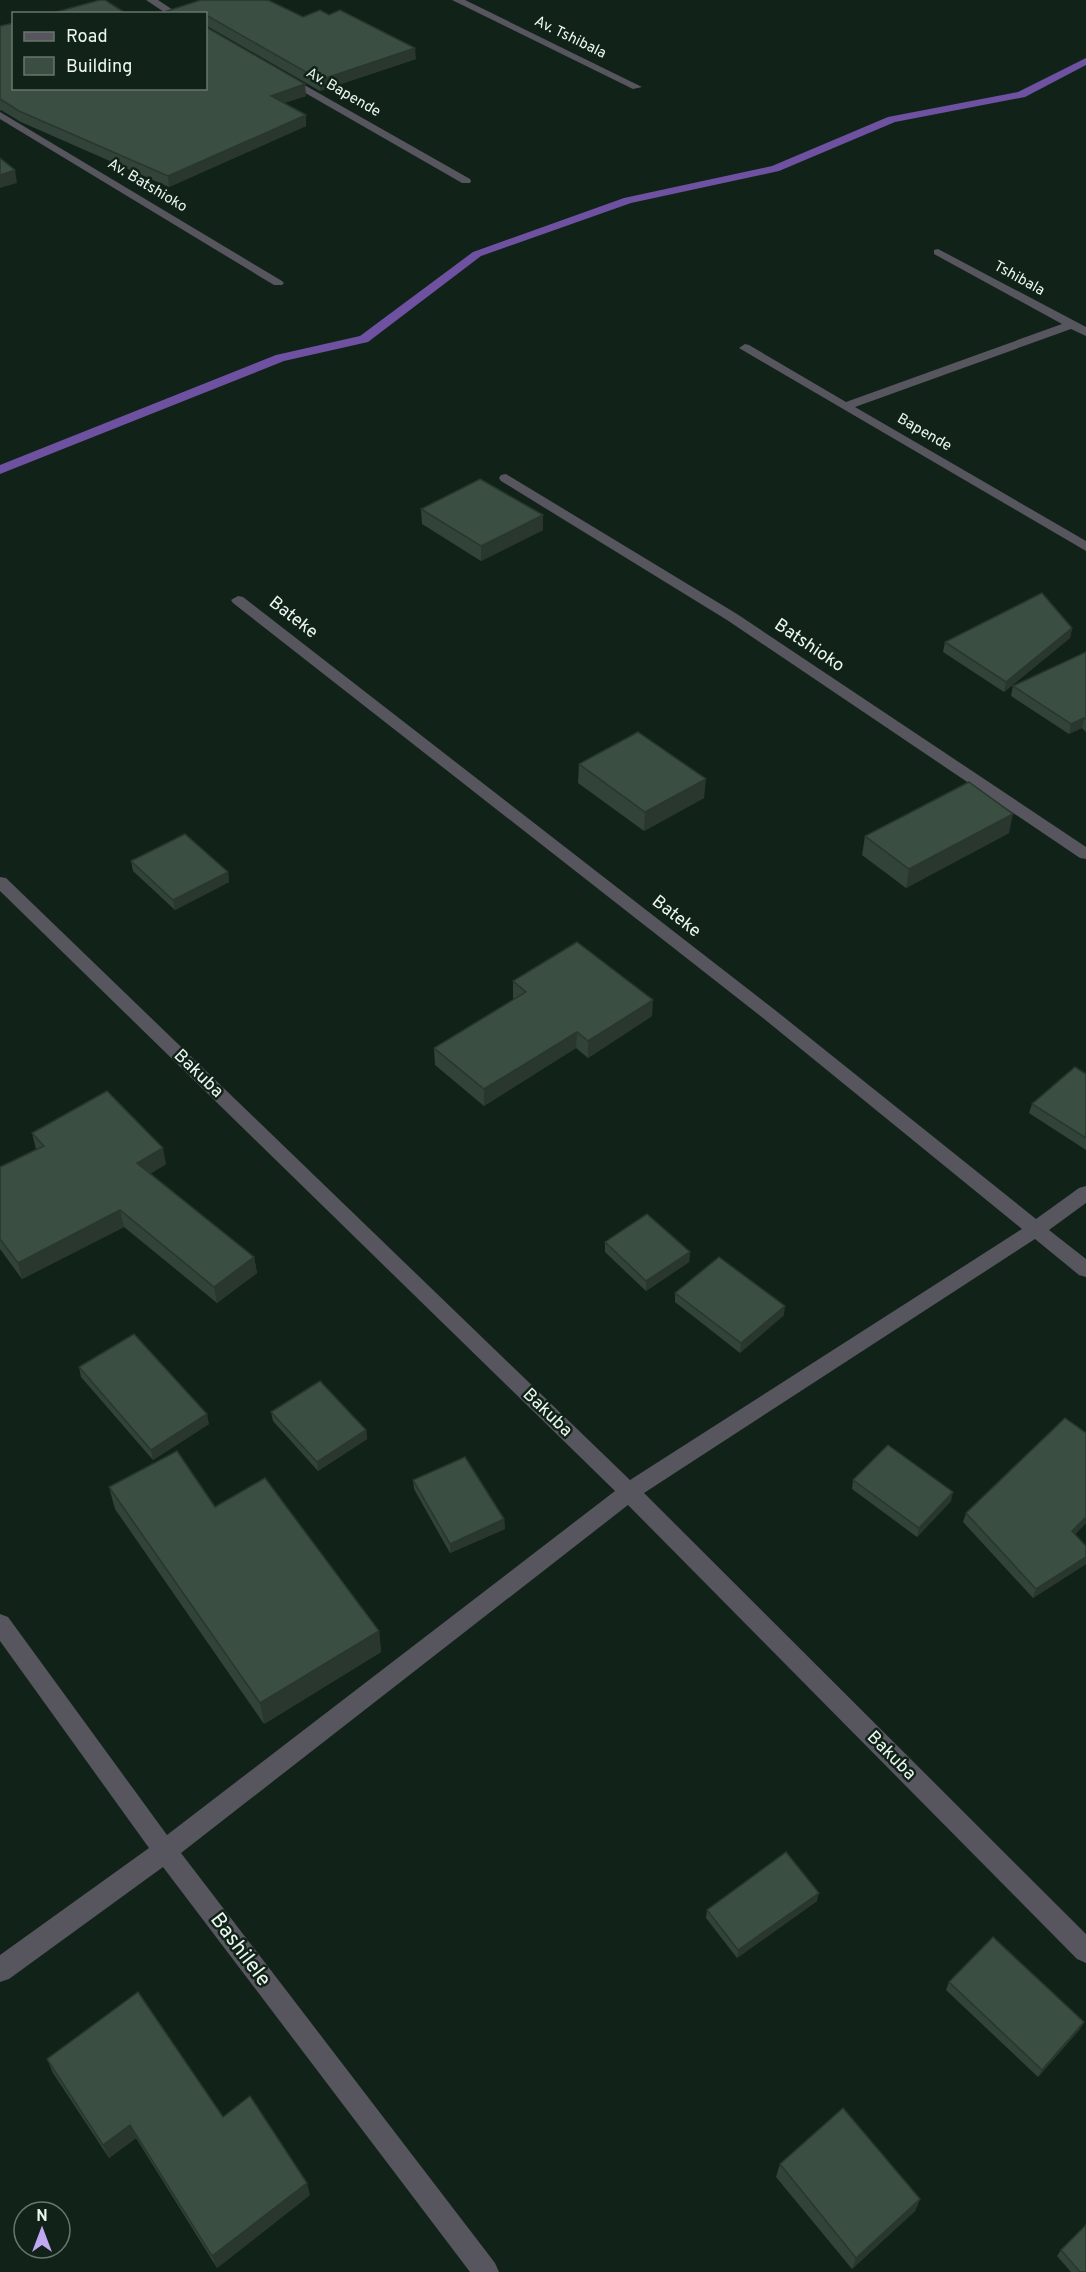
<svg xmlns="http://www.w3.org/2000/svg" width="1086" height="2272" viewBox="0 0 1086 2272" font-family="Overpass,sans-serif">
<rect width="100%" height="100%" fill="#112319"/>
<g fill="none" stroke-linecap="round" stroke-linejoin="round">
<polygon fill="#6f51a2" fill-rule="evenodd" points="1086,58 1086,65 1025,97 895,122 779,171 631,203 481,256 368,342 284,361 0,474 0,465 276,355 360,336 473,252 624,198 772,166 888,117 1018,92"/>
<g fill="#57555e" fill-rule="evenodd">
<polygon points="146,0 158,0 179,14 167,14"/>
<polygon points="452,0 465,0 642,87 633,89"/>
<polygon points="285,74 470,179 471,181 470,183 462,183 281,79 281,75"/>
<polygon points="0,112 282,281 284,283 282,285 274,285 0,119"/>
<polygon points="938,249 1086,327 1086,336 1071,329 855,407 1086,541 1086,551 739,348 745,344 749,345 846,402 1062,324 934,254 934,250"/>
<polygon points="506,474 737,614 1086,847 1086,859 1080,858 727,620 501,481 499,478 501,475"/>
<polygon points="238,596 243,597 775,1010 1036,1219 1079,1188 1086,1186 1086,1203 1049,1230 1086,1259 1086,1277 1079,1275 1035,1239 644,1493 1086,1934 1086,1963 1077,1959 628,1505 181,1853 495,2263 499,2272 470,2272 163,1867 9,1979 0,1982 0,1955 149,1848 0,1641 0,1614 8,1617 167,1835 615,1491 0,891 0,877 6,878 630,1480 1022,1229 763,1018 233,603 231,600"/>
</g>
</g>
<g fill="#324339">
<polygon points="206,14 303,17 416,59 320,91 207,26 206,26"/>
<polygon points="0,26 306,96 284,103 306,126 169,187 21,122 1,110 0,111"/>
<polygon points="421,509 543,530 481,561 422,524"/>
<polygon points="1072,628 1070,638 1004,692 943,652 945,642"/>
<polygon points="1086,652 1086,732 1082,728 1069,734 1011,696 1013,686"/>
<polygon points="579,764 704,798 644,831 578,783"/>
<polygon points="1009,833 906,888 862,855 865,836"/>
<polygon points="131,861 228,872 229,882 175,910 133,871"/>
<polygon points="513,981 652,1016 588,1058 576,1048 484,1106 435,1065 434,1048 514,999 513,998"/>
<polygon points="1086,1074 1086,1150 1029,1113 1032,1104"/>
<polygon points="32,1133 166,1164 150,1174 254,1257 257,1273 217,1303 124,1227 22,1279 0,1249 0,1167 36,1149"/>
<polygon points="605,1242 690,1252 689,1262 646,1291 605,1252"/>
<polygon points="675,1293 784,1315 740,1353 675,1302"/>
<polygon points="79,1367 209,1424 153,1460 81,1377"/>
<polygon points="271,1412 366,1430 367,1439 318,1471 273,1421"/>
<polygon points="1086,1433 1086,1523 1075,1534 1086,1546 1086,1564 1033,1598 963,1522 966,1513"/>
<polygon points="413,1480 504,1519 505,1529 450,1553 414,1489"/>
<polygon points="853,1480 951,1501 917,1537 852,1489"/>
<polygon points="109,1487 379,1631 381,1652 264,1724 115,1509"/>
<polygon points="817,1901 737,1958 706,1918 707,1910"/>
<polygon points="949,1982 1084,2022 1080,2029 1038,2077 946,1990"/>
<polygon points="47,2059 223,2117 310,2195 217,2268 136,2138 109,2158 53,2073"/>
<polygon points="780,2164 920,2199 915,2211 852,2269 776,2177"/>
<polygon points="1061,2250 1086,2272 1071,2272 1057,2256"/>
</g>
<g fill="#29372e">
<polygon points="415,48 416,59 320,91 320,80"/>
<polygon points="305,84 306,96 272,107 271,96"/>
<polygon points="306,115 306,126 169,187 168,176"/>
<polygon points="15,170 17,183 0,188 0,175"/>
<polygon points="543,515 543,530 481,561 481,546"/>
<polygon points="1072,628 1070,638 1004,692 1006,682"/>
<polygon points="1084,718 1082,728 1069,734 1071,724"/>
<polygon points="706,779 704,798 644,831 645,812"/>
<polygon points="1013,814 1009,833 906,888 909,869"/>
<polygon points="228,872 229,882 175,910 173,900"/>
<polygon points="653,1000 652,1016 588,1058 588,1041"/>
<polygon points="577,1032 576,1048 484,1106 484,1089"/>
<polygon points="163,1148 166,1164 140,1180 137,1163"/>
<polygon points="120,1210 124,1227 22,1279 18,1263"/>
<polygon points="690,1252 689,1262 646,1291 646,1281"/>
<polygon points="254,1257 257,1273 217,1303 214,1287"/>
<polygon points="785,1306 784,1315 740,1353 741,1343"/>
<polygon points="207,1414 209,1424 153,1460 151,1450"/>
<polygon points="366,1430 367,1439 318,1471 317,1462"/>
<polygon points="953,1492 951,1501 917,1537 919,1528"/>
<polygon points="1086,1517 1086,1523 1069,1541 1072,1531"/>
<polygon points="504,1519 505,1529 450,1553 450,1544"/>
<polygon points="1086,1557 1086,1564 1033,1598 1036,1589"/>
<polygon points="379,1631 381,1652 264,1724 260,1703"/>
<polygon points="819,1893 817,1901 737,1958 738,1950"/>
<polygon points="1084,2022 1080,2029 1038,2077 1042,2070"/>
<polygon points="130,2125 136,2138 109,2158 103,2145"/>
<polygon points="307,2183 310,2195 217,2268 212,2256"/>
<polygon points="920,2199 915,2211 852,2269 856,2258"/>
</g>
<g fill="#3a4e42" stroke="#29372e" stroke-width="1.5">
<polygon points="100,0 105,0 127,14 49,14"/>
<polygon points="201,0 268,0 303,17 320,10 329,15 340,10 415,48 320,80 206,15 206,14 158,14"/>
<polygon points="14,23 14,88 206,88 206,27 305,84 271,96 306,115 168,176 19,111 0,99 0,26"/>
<polygon points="0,158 15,170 0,175"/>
<polygon points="480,479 543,515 481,546 421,509"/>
<polygon points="1042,593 1072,628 1006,682 945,642"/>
<polygon points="1086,652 1086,720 1084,718 1071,724 1013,686"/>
<polygon points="638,732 706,779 645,812 579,764"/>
<polygon points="969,782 1013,814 909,869 865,836"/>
<polygon points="185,834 228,872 173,900 131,861"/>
<polygon points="577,942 653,1000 588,1041 577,1032 484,1089 434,1048 526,992 513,981"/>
<polygon points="1075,1067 1086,1074 1086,1138 1032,1104"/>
<polygon points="107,1091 163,1148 137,1163 254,1257 214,1287 120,1210 18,1263 0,1239 0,1167 44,1146 32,1133"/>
<polygon points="647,1214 690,1252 646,1281 605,1242"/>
<polygon points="719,1257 785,1306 741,1343 675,1293"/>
<polygon points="134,1334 207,1414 151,1450 79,1367"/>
<polygon points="320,1381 366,1430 317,1462 271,1412"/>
<polygon points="1065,1418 1086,1433 1086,1517 1072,1531 1086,1546 1086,1557 1036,1589 966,1513"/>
<polygon points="888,1445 953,1492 919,1528 853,1480"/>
<polygon points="177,1451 215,1507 265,1478 379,1631 260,1703 109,1487"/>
<polygon points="465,1457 504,1519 450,1544 413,1480"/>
<polygon points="786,1852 819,1893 738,1950 707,1910"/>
<polygon points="993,1937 1084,2022 1042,2070 949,1982"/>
<polygon points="138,1992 223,2117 250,2096 307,2183 212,2256 130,2125 103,2145 47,2059"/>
<polygon points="843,2108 920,2199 856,2258 780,2164"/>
<polygon points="1086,2225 1086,2272 1080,2272 1061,2250"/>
</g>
<g text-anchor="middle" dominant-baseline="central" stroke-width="5" stroke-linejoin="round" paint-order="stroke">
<g font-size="15" fill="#eaf6ee" stroke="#112319">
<text transform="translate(570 38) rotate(26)">Av. Tshibala</text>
<text transform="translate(343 93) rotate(30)">Av. Bapende</text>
<text transform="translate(147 186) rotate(31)">Av. Batshioko</text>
<text transform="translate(1019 279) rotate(29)">Tshibala</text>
<text transform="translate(924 433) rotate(30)">Bapende</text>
</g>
<g font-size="18" fill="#eaf6ee" stroke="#112319">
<text transform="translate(293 618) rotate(38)">Bateke</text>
<text transform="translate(809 646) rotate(34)">Batshioko</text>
<text transform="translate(676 917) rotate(38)">Bateke</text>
<text transform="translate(198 1074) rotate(44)">Bakuba</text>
<text transform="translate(547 1413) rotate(44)">Bakuba</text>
<text transform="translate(891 1756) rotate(45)">Bakuba</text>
</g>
<g font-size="21" fill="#eaf6ee" stroke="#112319">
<text transform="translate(240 1950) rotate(53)">Bashilele</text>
</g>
</g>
<rect x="12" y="12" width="195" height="78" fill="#112319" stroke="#68776e" stroke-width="1.5"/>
<rect x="24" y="32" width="30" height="9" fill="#57555e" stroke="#68776e" stroke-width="1.5"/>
<text x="66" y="42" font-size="18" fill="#eaf6ee">Road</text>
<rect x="24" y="57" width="30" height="18" fill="#3a4e42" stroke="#68776e" stroke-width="1.5"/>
<text x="66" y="72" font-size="18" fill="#eaf6ee">Building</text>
<g transform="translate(42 2230)"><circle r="28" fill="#112319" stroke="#68776e" stroke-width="1.5"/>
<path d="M0-4.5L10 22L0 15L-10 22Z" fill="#c0a8f3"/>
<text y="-9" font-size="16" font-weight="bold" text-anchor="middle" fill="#eaf6ee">N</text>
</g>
</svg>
